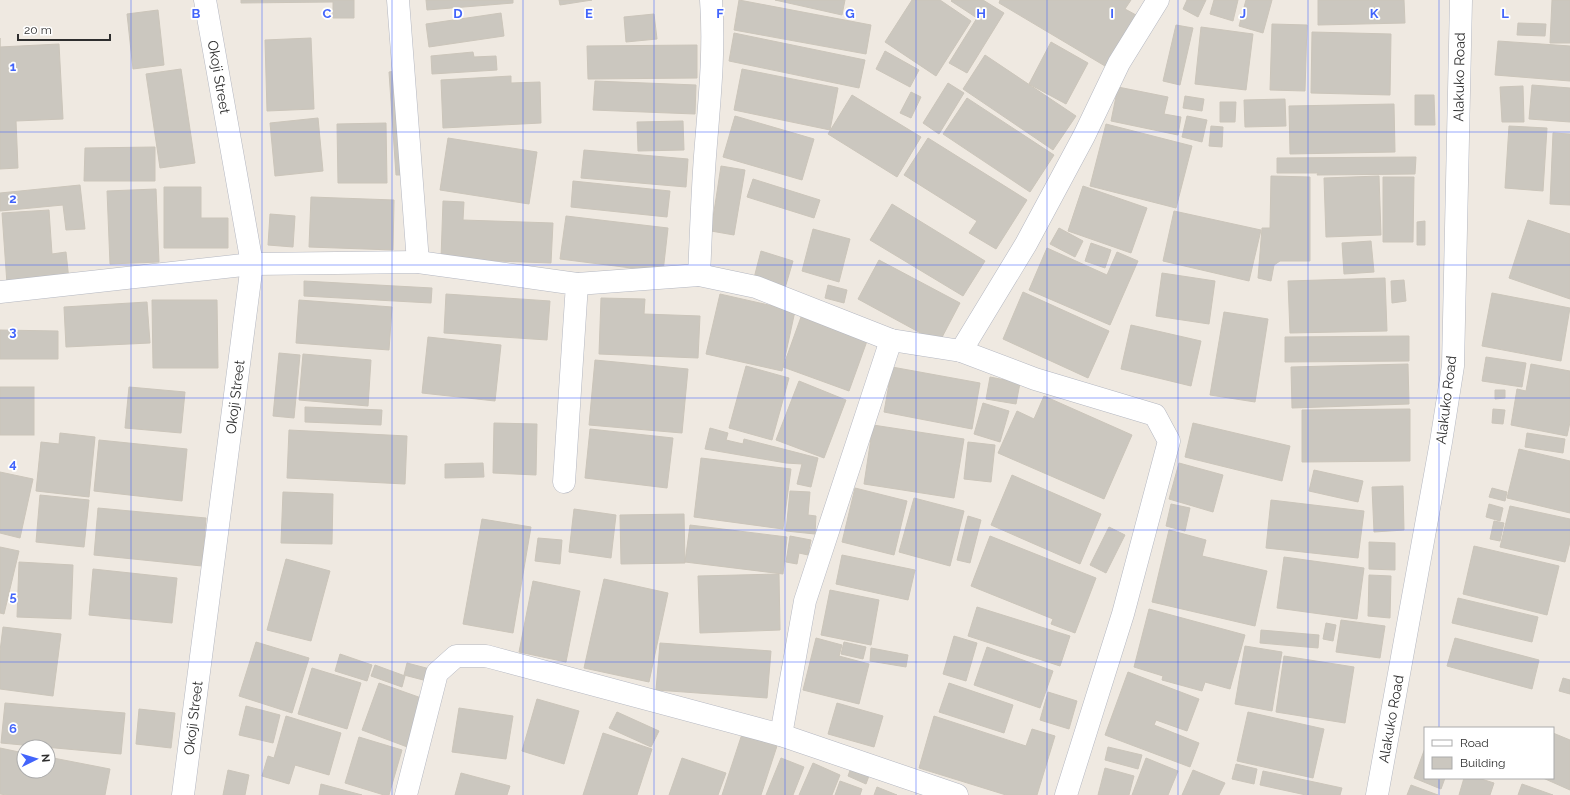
<svg xmlns="http://www.w3.org/2000/svg" width="1570" height="795" viewBox="0 0 1570 795" font-family="Raleway,sans-serif">
<rect width="100%" height="100%" fill="#efe9e1"/>
<g fill="#cbc7bf" stroke="#cbc5ba">
<polygon points="241,0 354,0 354,18 333,18 333,2 241,3"/>
<polygon points="426,0 513,0 513,3 427,10"/>
<polygon points="559,0 592,0 560,5"/>
<polygon points="739,0 871,25 866,54 734,30"/>
<polygon points="775,0 845,0 842,15"/>
<polygon points="912,0 940,0 971,21 936,76 885,42"/>
<polygon points="952,0 983,0 1004,13 967,73 949,63 977,18 951,1"/>
<polygon points="1000,0 1131,0 1125,9 1136,15 1105,66 999,3"/>
<polygon points="1187,0 1206,0 1198,17 1183,9"/>
<polygon points="1214,0 1238,0 1233,21 1210,14"/>
<polygon points="1246,0 1272,0 1263,33 1239,26"/>
<polygon points="1318,0 1404,0 1405,23 1318,25"/>
<polygon points="1552,0 1570,0 1570,43 1550,43"/>
<polygon points="158,10 164,65 133,69 127,14"/>
<polygon points="501,13 504,36 429,47 426,24"/>
<polygon points="654,14 657,39 626,42 624,17"/>
<polygon points="1518,23 1546,24 1545,36 1517,35"/>
<polygon points="1272,24 1307,25 1305,91 1270,90"/>
<polygon points="1176,25 1193,28 1180,85 1163,81"/>
<polygon points="1201,27 1253,34 1246,90 1195,84"/>
<polygon points="1312,32 1391,34 1390,95 1311,93"/>
<polygon points="734,33 865,60 859,88 729,61"/>
<polygon points="0,38 0,47 59,44 63,119 16,121 18,168 0,169"/>
<polygon points="311,38 314,109 267,111 265,40"/>
<polygon points="1498,41 1570,46 1570,81 1495,75"/>
<polygon points="1051,42 1088,63 1066,104 1029,84"/>
<polygon points="697,45 697,78 588,79 587,46"/>
<polygon points="885,51 919,70 910,87 876,69"/>
<polygon points="473,52 474,57 496,56 497,70 432,74 431,56"/>
<polygon points="985,55 1076,116 1053,150 963,89"/>
<polygon points="181,69 195,163 160,168 146,74"/>
<polygon points="742,69 838,88 830,130 734,110"/>
<polygon points="396,71 404,175 396,175 389,72"/>
<polygon points="511,76 511,83 540,82 541,123 443,128 441,80"/>
<polygon points="595,81 696,85 695,114 593,110"/>
<polygon points="948,83 964,93 939,134 923,123"/>
<polygon points="1532,85 1570,88 1570,122 1529,119"/>
<polygon points="1523,86 1524,122 1502,122 1500,87"/>
<polygon points="1118,87 1168,97 1164,114 1181,117 1178,135 1111,121"/>
<polygon points="911,92 921,97 911,118 900,113"/>
<polygon points="852,95 921,137 897,177 828,134"/>
<polygon points="1415,95 1434,95 1435,125 1415,125"/>
<polygon points="1185,96 1204,99 1202,111 1183,108"/>
<polygon points="967,98 1054,155 1030,192 943,134"/>
<polygon points="1285,99 1286,126 1245,127 1244,100"/>
<polygon points="1220,102 1236,102 1235,122 1220,122"/>
<polygon points="1394,104 1395,152 1290,154 1289,106"/>
<polygon points="735,116 814,139 802,180 723,157"/>
<polygon points="1187,116 1207,120 1202,142 1182,137"/>
<polygon points="318,118 323,171 275,176 270,123"/>
<polygon points="683,121 684,150 638,151 637,122"/>
<polygon points="386,123 387,183 338,183 337,124"/>
<polygon points="1106,124 1192,146 1176,208 1090,186"/>
<polygon points="1211,126 1223,127 1222,147 1209,146"/>
<polygon points="1509,126 1547,128 1543,191 1505,188"/>
<polygon points="1553,133 1570,134 1570,205 1550,204"/>
<polygon points="448,138 537,152 529,204 440,190"/>
<polygon points="928,138 1027,200 996,249 969,233 977,221 904,175"/>
<polygon points="155,147 155,181 84,181 85,148"/>
<polygon points="584,150 688,159 686,187 581,178"/>
<polygon points="1416,157 1415,174 1317,175 1318,173 1277,173 1277,158"/>
<polygon points="721,166 745,170 734,235 711,231"/>
<polygon points="1271,176 1310,177 1310,261 1280,261 1274,265 1271,281 1258,278 1262,228 1270,228"/>
<polygon points="1379,176 1381,235 1326,237 1324,178"/>
<polygon points="1383,177 1414,177 1413,242 1383,242"/>
<polygon points="753,179 820,200 814,218 747,197"/>
<polygon points="573,181 670,191 667,217 571,207"/>
<polygon points="80,185 85,229 66,230 63,205 0,211 0,193"/>
<polygon points="1083,186 1147,208 1131,253 1068,231"/>
<polygon points="164,187 201,187 201,218 228,218 228,248 164,248"/>
<polygon points="156,189 159,262 110,264 107,191"/>
<polygon points="311,197 394,200 393,250 309,247"/>
<polygon points="443,201 464,202 463,220 553,223 551,263 441,259"/>
<polygon points="892,204 985,261 963,296 870,240"/>
<polygon points="49,210 52,254 66,252 69,280 7,284 2,213"/>
<polygon points="1174,211 1261,230 1249,281 1163,261"/>
<polygon points="270,214 295,216 293,247 268,245"/>
<polygon points="566,216 668,228 663,272 560,259"/>
<polygon points="1528,220 1570,234 1570,299 1509,278"/>
<polygon points="1425,221 1425,245 1417,245 1417,222"/>
<polygon points="1059,228 1083,241 1075,257 1050,244"/>
<polygon points="813,229 850,239 839,282 802,271"/>
<polygon points="1371,241 1374,272 1344,274 1342,243"/>
<polygon points="1091,243 1111,250 1105,268 1085,261"/>
<polygon points="1047,248 1107,275 1117,252 1138,261 1110,325 1029,290"/>
<polygon points="761,251 793,261 785,288 754,278"/>
<polygon points="879,260 960,303 939,343 858,299"/>
<polygon points="1162,273 1215,281 1209,324 1156,316"/>
<polygon points="1385,278 1387,331 1290,333 1288,281"/>
<polygon points="1404,280 1406,301 1392,303 1391,281"/>
<polygon points="304,281 432,288 431,303 304,296"/>
<polygon points="828,285 847,290 844,303 825,298"/>
<polygon points="1023,292 1109,331 1088,378 1003,339"/>
<polygon points="1492,293 1570,308 1561,361 1482,346"/>
<polygon points="446,294 550,301 547,340 444,333"/>
<polygon points="720,294 795,311 782,371 706,354"/>
<polygon points="601,298 645,299 644,314 700,316 698,358 599,354"/>
<polygon points="152,300 217,300 218,368 153,368"/>
<polygon points="299,300 392,307 389,350 296,343"/>
<polygon points="147,302 150,343 66,347 64,307"/>
<polygon points="1224,312 1268,319 1255,402 1210,395"/>
<polygon points="801,317 867,341 849,391 783,367"/>
<polygon points="1131,325 1201,341 1191,386 1121,369"/>
<polygon points="0,330 58,331 58,359 0,359"/>
<polygon points="1409,336 1409,361 1285,362 1285,337"/>
<polygon points="428,337 501,345 495,401 422,393"/>
<polygon points="279,353 300,355 294,418 273,416"/>
<polygon points="303,354 371,360 368,406 299,400"/>
<polygon points="1486,357 1526,363 1522,387 1482,381"/>
<polygon points="595,360 688,369 682,433 589,425"/>
<polygon points="1408,364 1409,404 1292,408 1291,367"/>
<polygon points="1531,364 1570,371 1570,422 1567,436 1511,425 1517,389 1526,391"/>
<polygon points="746,366 789,378 772,440 729,428"/>
<polygon points="892,367 980,383 972,429 884,412"/>
<polygon points="990,377 1020,383 1016,404 986,399"/>
<polygon points="799,381 846,400 824,458 776,440"/>
<rect x="0" y="387" width="34" height="48"/>
<polygon points="129,387 185,392 181,433 125,428"/>
<polygon points="1495,390 1505,390 1505,398 1495,399"/>
<polygon points="1044,396 1132,435 1104,499 998,453 1017,411 1034,419"/>
<polygon points="983,403 1009,411 1000,442 974,434"/>
<polygon points="305,407 382,410 381,425 305,422"/>
<polygon points="1410,409 1410,461 1302,462 1302,410"/>
<polygon points="1493,409 1505,410 1503,424 1492,423"/>
<polygon points="494,423 537,424 536,475 493,473"/>
<polygon points="1193,423 1290,446 1282,481 1185,457"/>
<polygon points="873,425 964,439 954,498 864,484"/>
<polygon points="710,428 728,433 726,440 743,444 744,439 818,458 811,487 797,484 802,464 786,463 705,449"/>
<polygon points="590,429 673,438 667,488 585,478"/>
<polygon points="289,430 407,436 405,484 287,478"/>
<polygon points="60,433 95,437 89,497 36,491 41,442 59,444"/>
<polygon points="1527,433 1565,439 1563,453 1525,447"/>
<polygon points="99,440 187,449 182,501 94,491"/>
<polygon points="968,442 995,445 991,482 964,479"/>
<polygon points="1519,449 1570,461 1570,513 1507,498"/>
<polygon points="701,458 791,469 783,529 694,517"/>
<polygon points="483,463 484,477 445,478 445,464"/>
<polygon points="1179,463 1223,475 1213,512 1169,499"/>
<polygon points="1314,470 1363,481 1358,502 1309,491"/>
<polygon points="0,472 33,479 20,538 0,533"/>
<polygon points="1012,475 1101,514 1080,564 991,525"/>
<polygon points="1403,486 1404,530 1374,532 1372,487"/>
<polygon points="855,488 907,501 894,555 842,542"/>
<polygon points="1492,488 1507,492 1505,501 1489,497"/>
<polygon points="790,491 810,492 808,515 816,516 815,534 786,531"/>
<polygon points="283,492 333,494 332,544 281,543"/>
<polygon points="40,495 89,500 84,547 36,542"/>
<polygon points="914,498 964,511 950,566 899,552"/>
<polygon points="1271,500 1364,511 1358,558 1266,548"/>
<polygon points="1171,504 1190,508 1185,531 1166,526"/>
<polygon points="1489,504 1503,508 1500,521 1486,517"/>
<polygon points="1510,506 1570,519 1570,542 1565,562 1500,547"/>
<polygon points="98,508 206,518 202,566 94,555"/>
<polygon points="574,509 616,515 611,558 569,552"/>
<polygon points="684,514 685,563 621,564 620,515"/>
<polygon points="968,516 981,520 970,563 957,560"/>
<polygon points="482,519 531,527 513,633 463,624"/>
<polygon points="1494,521 1504,523 1500,541 1490,539"/>
<polygon points="690,525 787,537 783,574 685,562"/>
<polygon points="1109,527 1125,535 1106,573 1090,565"/>
<polygon points="1169,530 1206,540 1202,556 1267,571 1255,626 1152,602"/>
<polygon points="790,536 811,540 808,555 799,553 797,564 786,562"/>
<polygon points="990,536 1096,578 1075,633 1051,624 1053,619 971,586"/>
<polygon points="538,538 562,540 560,564 535,561"/>
<polygon points="1369,542 1395,543 1395,570 1369,569"/>
<polygon points="1474,546 1559,566 1547,615 1463,594"/>
<polygon points="0,547 19,551 4,614 0,613"/>
<polygon points="842,555 915,570 908,600 836,584"/>
<polygon points="1284,557 1364,568 1357,619 1277,608"/>
<polygon points="286,559 330,571 311,641 267,630"/>
<polygon points="19,562 73,565 71,619 17,617"/>
<polygon points="93,569 177,578 172,623 89,615"/>
<polygon points="779,574 780,630 700,633 698,576"/>
<polygon points="1369,575 1391,576 1390,618 1368,616"/>
<polygon points="604,579 668,593 649,682 584,668"/>
<polygon points="533,581 580,591 566,662 519,652"/>
<polygon points="830,590 879,600 871,645 821,635"/>
<polygon points="1458,598 1538,617 1532,642 1452,623"/>
<polygon points="977,607 1070,636 1060,666 968,636"/>
<polygon points="1149,609 1245,635 1230,689 1205,682 1202,691 1162,680 1163,676 1134,667"/>
<polygon points="1341,620 1385,626 1380,658 1336,652"/>
<polygon points="1326,623 1336,625 1333,641 1323,639"/>
<polygon points="3,627 61,634 53,696 0,689 0,651"/>
<polygon points="1261,630 1319,635 1318,648 1260,643"/>
<polygon points="954,636 977,643 966,681 943,674"/>
<polygon points="816,638 842,645 839,656 869,664 859,704 803,690"/>
<polygon points="1455,638 1539,660 1532,689 1447,666"/>
<polygon points="256,642 309,658 292,713 239,696"/>
<polygon points="844,642 866,647 863,659 841,654"/>
<polygon points="660,643 771,651 767,698 656,690"/>
<polygon points="1245,646 1282,652 1272,711 1235,704"/>
<polygon points="987,647 1053,671 1040,708 974,685"/>
<polygon points="871,648 908,655 906,667 870,661"/>
<polygon points="340,654 372,665 367,681 335,671"/>
<polygon points="1284,656 1354,667 1345,723 1276,712"/>
<polygon points="407,663 434,670 431,682 404,675"/>
<polygon points="375,665 405,676 402,687 371,676"/>
<polygon points="312,668 361,683 347,729 298,714"/>
<polygon points="1128,672 1199,699 1187,731 1156,720 1154,725 1199,743 1190,767 1105,735"/>
<polygon points="1563,678 1570,680 1570,694 1559,691"/>
<polygon points="379,683 427,700 410,748 362,730"/>
<polygon points="949,683 1013,705 1004,733 939,712"/>
<polygon points="1048,692 1077,701 1069,729 1040,720"/>
<polygon points="537,699 579,711 564,764 522,751"/>
<polygon points="5,703 125,713 121,754 1,743"/>
<polygon points="837,703 883,716 874,747 828,734"/>
<polygon points="246,706 280,715 273,743 239,735"/>
<polygon points="459,708 513,716 506,759 452,752"/>
<polygon points="139,709 175,713 171,748 136,744"/>
<polygon points="617,712 659,731 651,747 609,728"/>
<polygon points="1248,712 1324,729 1313,778 1237,761"/>
<polygon points="286,716 341,733 329,775 295,765 289,784 262,776 268,756 274,758"/>
<polygon points="934,716 1026,746 1032,729 1055,736 1037,795 1006,795 919,768"/>
<polygon points="603,733 652,749 637,795 583,795"/>
<polygon points="1553,733 1570,740 1570,790 1543,778 1553,778"/>
<polygon points="742,734 777,746 761,795 722,795"/>
<polygon points="359,737 402,750 389,795 384,795 345,783"/>
<polygon points="1108,747 1142,755 1138,769 1105,760"/>
<polygon points="0,748 24,753 24,771 48,771 48,757 110,769 105,795 7,795 0,794"/>
<polygon points="1425,748 1425,778 1445,778 1441,789 1414,778"/>
<polygon points="682,758 726,773 718,795 669,795"/>
<polygon points="781,758 804,767 793,795 766,795"/>
<polygon points="1146,758 1178,771 1168,795 1132,795"/>
<polygon points="813,763 840,775 832,795 799,795"/>
<polygon points="1236,764 1257,769 1254,784 1232,779"/>
<polygon points="852,765 870,773 866,784 848,776"/>
<polygon points="1105,768 1134,776 1129,795 1098,795"/>
<polygon points="228,770 249,775 245,795 223,795"/>
<polygon points="1193,770 1225,783 1219,795 1182,795"/>
<polygon points="1263,771 1342,788 1340,795 1306,795 1260,785"/>
<polygon points="461,773 510,786 507,795 455,795"/>
<polygon points="1464,778 1478,778 1494,783 1490,795 1459,795"/>
<polygon points="840,781 862,789 860,795 835,795"/>
<polygon points="321,784 362,795 319,795"/>
<polygon points="1522,784 1553,795 1518,795"/>
<polygon points="1411,785 1438,795 1407,795"/>
<polygon points="877,787 897,795 874,795"/>
</g>
<g fill="none" stroke-linecap="round" stroke-linejoin="round">
<defs>
<g id="minor">
<polyline points="398,0 418,262"/>
<polyline points="699,275 756,287 891,340 961,351"/>
<path d="M 577,284 L 699,275 C 701,235 702,196 705,156 C 709,104 715,52 711,0"/>
<polyline points="0,292 252,264 418,262 577,284 564,482"/>
<polyline points="781,735 805,601 891,340"/>
<polyline points="183,795 252,264 205,0"/>
<polyline points="406,795 437,673 456,656 486,656 781,735 957,795"/>
<polyline points="1066,795 1123,614 1169,441 1155,415 1035,379 961,351 1026,244 1084,136 1119,63 1158,0"/>
</g>
<polyline id="secondary" points="1377,795 1441,442 1453,366 1461,0"/>
</defs>
<use href="#minor" stroke="#b4b7c1" stroke-width="23"/>
<use href="#secondary" stroke="#b4b7c1" stroke-width="23"/>
<use href="#minor" stroke="#fff" stroke-width="22"/>
<use href="#secondary" stroke="#fff" stroke-width="22"/>
</g>
<path fill="none" stroke="#4264fb" stroke-width="1" stroke-opacity="0.55" d="M 131,0 L 131,795M 262,0 L 262,795M 392,0 L 392,795M 523,0 L 523,795M 654,0 L 654,795M 785,0 L 785,795M 916,0 L 916,795M 1047,0 L 1047,795M 1178,0 L 1178,795M 1308,0 L 1308,795M 1439,0 L 1439,728M 0,132 L 1570,132M 0,265 L 1570,265M 0,398 L 1570,398M 0,530 L 1570,530M 0,662 L 1570,662M 1439,778 L 1439,795"/>
<g text-anchor="middle" dominant-baseline="central" stroke-width="3.5" stroke-linejoin="round" paint-order="stroke">
<g font-size="14" fill="#2e2e2e" stroke="#fff">
<text transform="translate(219 77) rotate(80)">Okoji Street</text>
<text transform="translate(1459 77) rotate(-89)">Alakuko Road</text>
<text transform="translate(235 397) rotate(-83)">Okoji Street</text>
<text transform="translate(1446 400) rotate(-83)">Alakuko Road</text>
<text transform="translate(193 718) rotate(-83)">Okoji Street</text>
<text transform="translate(1391 719) rotate(-80)">Alakuko Road</text>
</g>
</g>
<g font-size="13" text-anchor="middle" font-weight="bold" fill="#4264fb" stroke="#fff" stroke-width="3.5" stroke-linejoin="round" paint-order="stroke">
<text x="196" y="18">B</text>
<text x="327" y="18">C</text>
<text x="458" y="18">D</text>
<text x="589" y="18">E</text>
<text x="720" y="18">F</text>
<text x="850" y="18">G</text>
<text x="981" y="18">H</text>
<text x="1112" y="18">I</text>
<text x="1243" y="18">J</text>
<text x="1374" y="18">K</text>
<text x="1505" y="18">L</text>
<text x="13" y="71">1</text>
<text x="13" y="203">2</text>
<text x="13" y="336">3</text>
<text x="13" y="468">4</text>
<text x="13" y="601">5</text>
<text x="13" y="733">6</text>
</g>
<rect x="1424" y="727" width="130" height="52" fill="#ffffff" stroke="#ababab"/>
<rect x="1432" y="740" width="20" height="6" fill="#ffffff" stroke="#ababab"/>
<text x="1460" y="747" font-size="12" fill="#2e2e2e">Road</text>
<rect x="1432" y="757" width="20" height="12" fill="#cbc7bf" stroke="#ababab"/>
<text x="1460" y="767" font-size="12" fill="#2e2e2e">Building</text>
<g transform="translate(36 759) rotate(85)"><circle r="19" fill="#ffffff" stroke="#ababab"/>
<path d="M0-3L7 15L0 10L-7 15Z" fill="#4264fb"/>
<text y="-6" font-size="11" font-weight="bold" text-anchor="middle" fill="#2e2e2e">N</text>
</g>
<path d="M18 34v6h92v-6" fill="none" stroke="#2e2e2e" stroke-width="2"/>
<text x="24" y="34" font-size="12" fill="#2e2e2e" stroke="#ffffff" stroke-width="3" paint-order="stroke">20 m</text>
</svg>
